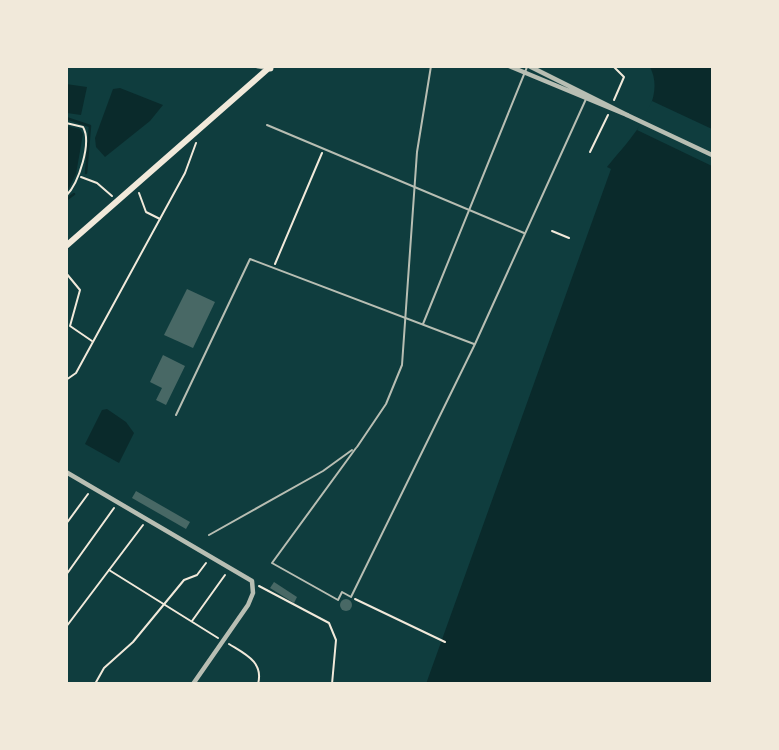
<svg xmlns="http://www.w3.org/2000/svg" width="779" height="750" viewBox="0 0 779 750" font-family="'Exo 2',sans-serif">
<rect width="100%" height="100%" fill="#0f3d3e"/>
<g fill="#0a2a2b">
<path d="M 650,67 L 712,67 L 712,683 L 426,684 L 611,169 L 607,167 C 628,141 668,102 650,67 Z"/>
<polygon points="66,84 87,87 81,115 67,113"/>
<polygon points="120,88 163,105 150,121 105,157 96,147 95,138 113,89"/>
<polygon points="67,126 80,129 83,134 76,174 67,192"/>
<polygon points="107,409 126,422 134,433 119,463 85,444 102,410"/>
</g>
<polygon fill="#0f3d3e" points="652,101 712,129 712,166 637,130"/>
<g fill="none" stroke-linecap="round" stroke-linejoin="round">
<g stroke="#0a2a2b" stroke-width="2.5">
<polyline points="66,118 90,126 86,173"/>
<polyline points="66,200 74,194"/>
</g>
</g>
<g fill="#486865">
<polygon points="187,289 215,302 193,348 164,335"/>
<polygon points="163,355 185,366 166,405 156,400 162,388 150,382"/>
<polygon points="136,491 190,522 186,529 132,498"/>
<polygon points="274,582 297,597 294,603 270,588"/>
<circle cx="346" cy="605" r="6"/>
</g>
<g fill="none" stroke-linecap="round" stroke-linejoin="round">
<g stroke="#f1e9da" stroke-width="2">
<polyline points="613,66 624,77 614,100"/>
<path d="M 66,123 L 83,127 C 92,142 79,183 66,196"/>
<polyline points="590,152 608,115"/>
<polyline points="81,177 97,183 112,196"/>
<polyline points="139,193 146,212 160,219"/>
<polyline points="552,231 569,238"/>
<polyline points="275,264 322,153"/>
<polyline points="66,273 80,290 70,326 92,341"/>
<polyline points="66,380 76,373 185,173 196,143"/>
<polyline points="66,524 88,494"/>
<polyline points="109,570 218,638"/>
<polyline points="66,575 114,508"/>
<polyline points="259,586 329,623 336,640 332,684"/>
<polyline points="355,599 445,642"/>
<polyline points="192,621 225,575"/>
<polyline points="66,627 143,525"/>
<path d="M 229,644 C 245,654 264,662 258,684"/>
<polyline points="95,684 104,668 133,642 184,580 197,575 206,563"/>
</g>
<g stroke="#b8beb3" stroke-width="2">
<polyline points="267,125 524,233"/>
<polyline points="423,324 527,67"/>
<polyline points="176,415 250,259 474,344"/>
<polyline points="357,447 386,404 402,365 417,152 431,66"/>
<polyline points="356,448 272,563 338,600 342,592 351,597 475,344 586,99"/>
<polyline points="209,535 323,471 352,450"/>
</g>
<g stroke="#b8beb3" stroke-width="4.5">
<polyline points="257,66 268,68"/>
<polyline points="509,66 627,115 529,66"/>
<polyline points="627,115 712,155"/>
<polyline points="66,472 252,581 253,593 248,605 193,684"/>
</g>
<polyline stroke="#f1e9da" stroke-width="6" points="66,246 271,66"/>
<polyline stroke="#f1e9da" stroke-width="7" points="270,68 270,66"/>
</g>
<rect width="779" height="750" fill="none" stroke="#f1e9da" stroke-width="136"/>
</svg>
